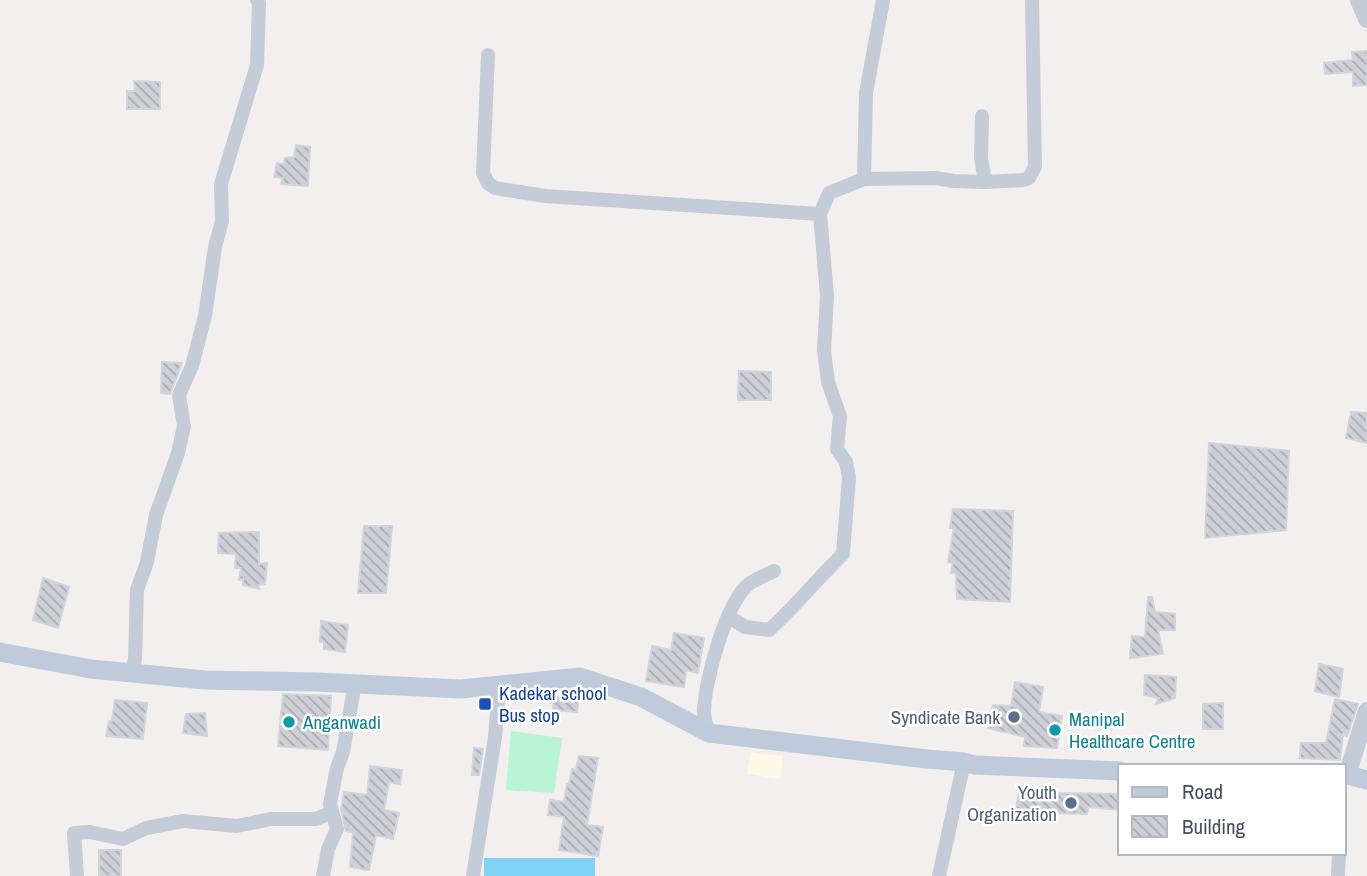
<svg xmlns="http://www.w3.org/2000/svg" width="1367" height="876" viewBox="0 0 1367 876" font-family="'Archivo Narrow',sans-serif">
<defs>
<pattern id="building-back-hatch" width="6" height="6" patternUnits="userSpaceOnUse" patternTransform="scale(1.75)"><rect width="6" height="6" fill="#cdd0d7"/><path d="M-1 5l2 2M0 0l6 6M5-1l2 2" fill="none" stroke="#a8abb2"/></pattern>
</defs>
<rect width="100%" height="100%" fill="#f2efee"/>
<polygon fill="#fef9e6" points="751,752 783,756 780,779 747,774"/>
<polygon fill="#b8f4d5" points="511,731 562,738 554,793 506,790"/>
<rect fill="#81d2f5" x="484" y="858" width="111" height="18"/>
<g fill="url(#building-back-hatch)" stroke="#d2d4db" stroke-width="2">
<polygon points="1367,51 1367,85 1353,86 1353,72 1325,74 1324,63 1353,60 1352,52"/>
<polygon points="134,81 160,82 160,109 127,109 127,91 135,91"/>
<polygon points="296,145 310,147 308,186 281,184 283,178 274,177 277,163 284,164 285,158 294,157"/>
<polygon points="162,362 182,363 170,394 161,393"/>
<polygon points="739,371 771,372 771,400 738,400"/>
<polygon points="1351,412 1367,413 1367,443 1346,438"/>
<polygon points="1209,443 1289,451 1286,530 1205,538"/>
<polygon points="953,509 1013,511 1010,602 957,599 956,573 951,573 953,563 948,562 954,528 950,528"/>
<polygon points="364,526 392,526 386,593 358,593"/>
<polygon points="259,532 259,564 267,563 265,584 258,585 259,589 243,585 243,579 239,580 241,568 235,568 236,554 218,553 219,533"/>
<polygon points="43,578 69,587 58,628 33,620"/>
<polygon points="1148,597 1152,597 1155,612 1175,614 1175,630 1158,630 1163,654 1130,658 1132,636 1145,637"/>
<polygon points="321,621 348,625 345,652 324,649 324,642 320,642"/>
<polygon points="674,633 704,638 698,673 686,670 684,687 646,681 652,646 671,650"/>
<polygon points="1319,664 1343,669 1339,697 1315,691"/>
<polygon points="1145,675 1176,677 1175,698 1156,704 1159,698 1144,695"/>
<polygon points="1015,682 1043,687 1039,712 1062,716 1057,748 1024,746 1025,737 988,728 993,705 1011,706"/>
<polygon points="283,694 331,696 328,750 278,746"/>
<polygon points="554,697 579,699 577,712 553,710"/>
<polygon points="1335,699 1358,704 1347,736 1343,734 1340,760 1300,758 1301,743 1326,743"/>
<polygon points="115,700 147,703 143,739 106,736 109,721 112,721"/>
<polygon points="1223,703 1223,729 1203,729 1203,704"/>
<polygon points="205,713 207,736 183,733 186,714"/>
<polygon points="474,748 483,749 479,775 472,775"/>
<polygon points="579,756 598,758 587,825 603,827 598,856 559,850 564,817 548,815 550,800 564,802 567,784 569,785 572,769 576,770"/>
<polygon points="370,766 402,770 400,784 389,782 384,810 399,813 393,839 376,835 369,870 350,867 353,832 346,831 341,809 344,792 367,795"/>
<polygon points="1020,786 1061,793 1120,794 1120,810 1088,807 1087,814 1046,813 1046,814 1016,809"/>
<rect x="99" y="850" width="22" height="26"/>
</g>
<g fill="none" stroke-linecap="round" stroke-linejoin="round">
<g stroke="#c4ccd8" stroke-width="14">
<polyline points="488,55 483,173 488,183 495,188 545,196 820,214"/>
<polyline points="864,179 866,93 883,0"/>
<polyline points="985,182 1024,180 1029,178 1035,167 1032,0"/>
<path d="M 728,616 L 745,627 L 769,630 C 796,606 817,579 843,554 L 849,477 L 846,462 L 837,449 L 840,416 L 828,382 L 824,350 L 827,296 L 820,214 L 829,193 L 864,179 L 936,178 L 953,181 L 985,182 L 981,158 L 982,116"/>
<polyline points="132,673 135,659 137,590 147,562 156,515 178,453 184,426 179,395 192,366 205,316 215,247 222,221 221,184 257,65 259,3 257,0"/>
<path d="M 709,733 C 707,727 704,719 704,712 C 704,683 726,602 749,584 C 756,579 766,575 774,571"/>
<polyline points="77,876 74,833 90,832 123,839 146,828 183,821 237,826 271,819 316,819 332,812"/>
<polyline points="323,876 328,849 337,829 330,804 337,768 343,752 355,683"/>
<polyline points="473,876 495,737 498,700 492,685"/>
<polyline points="939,876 964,762"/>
<polyline points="1338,876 1339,853"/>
</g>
<g stroke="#c4ccd8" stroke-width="18">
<polyline points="1359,0 1367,19"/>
<polyline points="1347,775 1367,711"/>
</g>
<g stroke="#bfcada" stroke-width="19">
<polyline points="0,652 91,669 205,680 317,682 461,689 580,677 641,697 709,733 927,759 964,762 974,765 1120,771"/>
<polyline points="1344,774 1367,780"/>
</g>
</g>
<rect fill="#1a4fb4" stroke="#fff" stroke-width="2.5" x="478" y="697" width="14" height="14" rx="3.5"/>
<g fill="#5c6f8a" stroke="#fff" stroke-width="2.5">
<circle cx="1014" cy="717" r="7"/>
<circle cx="1071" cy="803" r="7"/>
</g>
<g fill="#0f9aa8" stroke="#fff" stroke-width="2.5">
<circle cx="289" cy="722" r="7"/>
<circle cx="1055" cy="730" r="7"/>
</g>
<g text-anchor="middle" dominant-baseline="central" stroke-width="5" stroke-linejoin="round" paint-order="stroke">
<g font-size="19" fill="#164399" stroke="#fff" text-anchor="start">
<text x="499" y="693">Kadekar school<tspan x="499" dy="22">Bus stop</tspan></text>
</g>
<g font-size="19" fill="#4e5e75" stroke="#fff" text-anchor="end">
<text x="1000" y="717">Syndicate Bank</text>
<text x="1057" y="792">Youth<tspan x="1057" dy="22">Organization</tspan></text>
</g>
<g font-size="19" fill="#0d838f" stroke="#fff" text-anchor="start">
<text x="1069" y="719">Manipal<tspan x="1069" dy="22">Healthcare Centre</tspan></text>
<text x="303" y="722">Anganwadi</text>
</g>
</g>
<rect x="1118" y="764" width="228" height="91" fill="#ffffff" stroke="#b5b9bf" stroke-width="2"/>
<rect x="1132" y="787" width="35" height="10" fill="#bfcada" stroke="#b5b9bf" stroke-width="2"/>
<text x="1182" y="799" font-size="21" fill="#45505e">Road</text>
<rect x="1132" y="816" width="35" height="21" fill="url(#building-back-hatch)" stroke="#b5b9bf" stroke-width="2"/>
<text x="1182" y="834" font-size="21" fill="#45505e">Building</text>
</svg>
